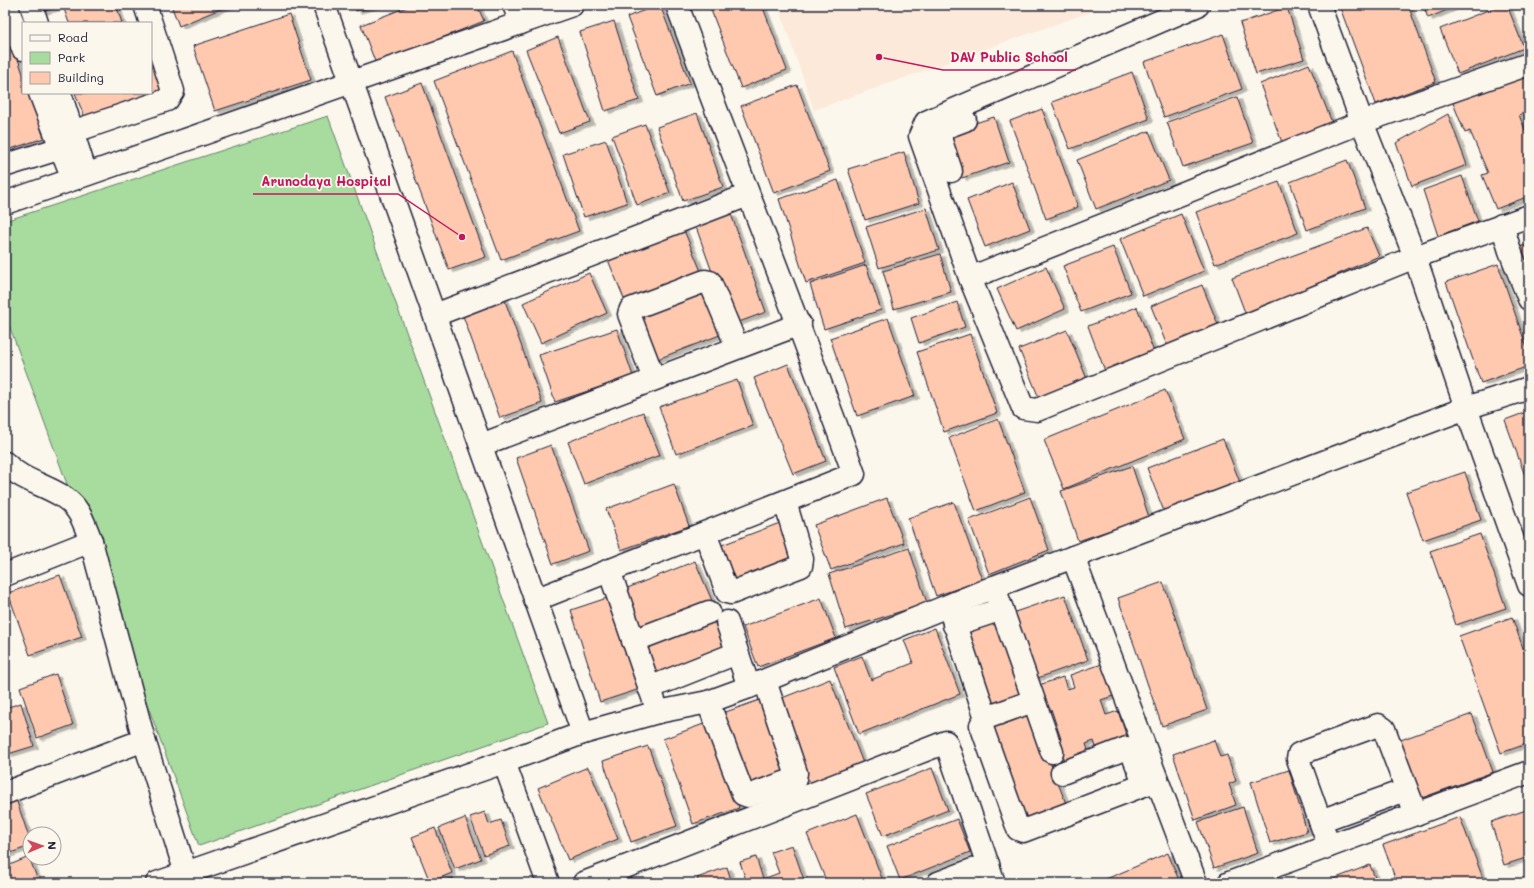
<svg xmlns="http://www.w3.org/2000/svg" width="1534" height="888" viewBox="0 0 1534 888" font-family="Mali,sans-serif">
<defs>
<filter id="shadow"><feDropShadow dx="4.5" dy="2.5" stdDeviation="0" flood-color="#0004"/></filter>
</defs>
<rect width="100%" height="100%" fill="#fbf7ec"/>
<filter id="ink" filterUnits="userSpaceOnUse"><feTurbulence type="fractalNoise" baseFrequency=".025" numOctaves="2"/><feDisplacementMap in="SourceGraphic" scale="8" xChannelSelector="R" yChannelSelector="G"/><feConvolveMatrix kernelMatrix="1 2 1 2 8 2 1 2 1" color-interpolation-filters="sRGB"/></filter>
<g filter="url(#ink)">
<polygon fill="#fce9da" points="778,5 1110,5 814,110"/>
<polygon fill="#a8dc9e" stroke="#657f6c" points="328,116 548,723 199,846 5,314 5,221"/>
<g fill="#fec9af" stroke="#22223b" filter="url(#shadow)">
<polygon points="39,5 116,5 122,23 69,23 63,6 41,12"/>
<polygon points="171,5 230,5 179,26"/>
<polygon points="354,5 377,5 356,11"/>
<polygon points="412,5 477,5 484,21 376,64 361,25"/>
<polygon points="658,5 660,5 690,83 657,96 627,17"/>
<polygon points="709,5 762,5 787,70 741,88"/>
<polygon points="1339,5 1408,5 1436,82 1376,104"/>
<polygon points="1423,5 1459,5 1428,18"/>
<polygon points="1501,5 1507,5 1524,48 1458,74 1440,29"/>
<polygon points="1287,7 1304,59 1256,74 1240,23"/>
<polygon points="289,14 311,80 215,111 193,46"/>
<polygon points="5,20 23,74 23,93 29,93 44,138 5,151"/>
<polygon points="614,21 639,100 605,111 580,32"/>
<polygon points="1223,34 1242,89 1164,117 1144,62"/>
<polygon points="558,37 590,122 559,133 526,50"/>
<polygon points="512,51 579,231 501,260 434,81"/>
<polygon points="151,54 166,92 86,121 75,93 151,93"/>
<polygon points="1309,64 1333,125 1283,145 1260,84"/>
<polygon points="1529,71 1529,111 1519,115 1529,139 1529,196 1496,209 1482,175 1488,173 1470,131 1465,133 1453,103"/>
<polygon points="1132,72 1149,119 1070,149 1052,102"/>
<polygon points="422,83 486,257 449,270 385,97"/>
<polygon points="797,85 830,171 774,193 741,106"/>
<polygon points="1237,97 1253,143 1183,167 1167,122"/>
<polygon points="1042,109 1078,207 1046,219 1010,121"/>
<polygon points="697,113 723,187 683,201 657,127"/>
<polygon points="1448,114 1467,165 1412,186 1396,143"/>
<polygon points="994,117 1009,162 962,178 947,132"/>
<polygon points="645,124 670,193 637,205 612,136"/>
<polygon points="1149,131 1169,180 1096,209 1077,160"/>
<polygon points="606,140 627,203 584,217 563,154"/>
<polygon points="904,152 919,203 865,220 848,169"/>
<polygon points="1347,160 1365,208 1307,230 1290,182"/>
<polygon points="1462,176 1478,221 1438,236 1423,190"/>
<polygon points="838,180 865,263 806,283 779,199"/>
<polygon points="1012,182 1030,229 985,247 967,200"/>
<polygon points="1279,182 1298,233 1215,264 1196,212"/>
<polygon points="926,208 939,250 879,268 866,227"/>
<polygon points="731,214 766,312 731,325 696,227"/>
<polygon points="1181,214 1204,271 1143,296 1120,239"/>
<polygon points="683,228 703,276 628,308 608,260"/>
<polygon points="1367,228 1379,256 1246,315 1232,278"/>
<polygon points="1529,244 1529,291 1514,249"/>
<polygon points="1113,247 1131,293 1081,312 1063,266"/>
<polygon points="940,254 951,292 894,309 883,271"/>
<polygon points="1498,264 1529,354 1529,366 1481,383 1446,282"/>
<polygon points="866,265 881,310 824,329 810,284"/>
<polygon points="1046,267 1065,309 1016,331 997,289"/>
<polygon points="589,273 607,313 541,343 523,303"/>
<polygon points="706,284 725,333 650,362 632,313"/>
<polygon points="1202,285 1219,327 1168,348 1151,306"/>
<polygon points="504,298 542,403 500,418 462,313"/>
<polygon points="957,302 965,327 919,343 911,318"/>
<polygon points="1137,307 1154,352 1105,371 1088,326"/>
<polygon points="888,318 915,396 857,416 830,338"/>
<polygon points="617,329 633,376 555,402 539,355"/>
<polygon points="1067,330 1087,379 1039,398 1019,349"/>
<polygon points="970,334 997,413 944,432 917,352"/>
<polygon points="788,364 826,461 793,474 754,378"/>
<polygon points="737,380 753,426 676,454 659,407"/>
<polygon points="1165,390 1185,439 1064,489 1044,440"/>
<polygon points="1529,411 1529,487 1505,420"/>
<polygon points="643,412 660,455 584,484 568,442"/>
<polygon points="998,419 1025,492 976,511 949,438"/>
<polygon points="1223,439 1241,485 1165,514 1147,468"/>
<polygon points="551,445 589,551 553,564 516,458"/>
<polygon points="1132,466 1149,517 1078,541 1061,491"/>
<polygon points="1465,472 1481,520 1423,540 1406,492"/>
<polygon points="674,484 689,526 621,550 606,509"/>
<polygon points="1030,497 1049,550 989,574 969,520"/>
<polygon points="887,498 904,543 831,570 814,525"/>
<polygon points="954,502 982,580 936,596 908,518"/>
<polygon points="785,521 801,562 730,590 714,548"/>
<polygon points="1480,534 1506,608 1456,625 1430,551"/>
<polygon points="909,548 927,603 846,629 829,574"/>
<polygon points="695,561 713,603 637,633 620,591"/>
<polygon points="60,575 82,637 30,655 8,593"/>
<polygon points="1163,582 1207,710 1162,726 1118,598"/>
<polygon points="1065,595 1088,660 1035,679 1012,613"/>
<polygon points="613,596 643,688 600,702 571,610"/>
<polygon points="821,598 836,638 758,667 743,627"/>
<polygon points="998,613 1029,698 991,712 960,625"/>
<polygon points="1512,617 1529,665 1529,743 1501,753 1459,636"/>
<polygon points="721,620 731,654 658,681 645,646"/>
<polygon points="935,628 960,694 859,734 834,667 862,656 871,680 913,663 904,640"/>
<polygon points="1102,664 1113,696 1101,700 1106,715 1118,711 1128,740 1097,750 1094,741 1086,744 1089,753 1064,761 1057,740 1061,739 1051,709 1047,710 1039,685 1063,677 1067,689 1074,687 1070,675"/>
<polygon points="56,674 73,725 37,738 20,687"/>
<polygon points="830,679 863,763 810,784 777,700"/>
<polygon points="768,697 793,775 747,793 720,714"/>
<polygon points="21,703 34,746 8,754 5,744 5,708"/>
<polygon points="1029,707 1068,809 1024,828 985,724"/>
<polygon points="1472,714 1493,772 1419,799 1398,741"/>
<polygon points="709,722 739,808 693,824 663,739"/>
<polygon points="1214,740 1220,757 1227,755 1236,781 1229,784 1236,805 1195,820 1173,754"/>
<polygon points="648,746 677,826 631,842 603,761"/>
<polygon points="588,767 618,839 568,860 538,788"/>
<polygon points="932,768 948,810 883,836 866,794"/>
<polygon points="1289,770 1307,832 1270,843 1251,782"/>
<polygon points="16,799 30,840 30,846 5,855 5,802"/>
<polygon points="1243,807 1258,853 1214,868 1198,822"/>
<polygon points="1529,809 1529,857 1504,865 1491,822"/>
<polygon points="485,812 489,824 501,820 510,846 484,855 470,817"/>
<polygon points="857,814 883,881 879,883 827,883 807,834"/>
<polygon points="1460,817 1484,881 1477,883 1397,883 1383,845"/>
<polygon points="465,818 481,859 455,869 439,828"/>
<polygon points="957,819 970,852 900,880 887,846"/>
<polygon points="435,828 452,873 430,882 412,837"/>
<polygon points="792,845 805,883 747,883 740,862 756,857 763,879 779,873 771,852"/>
<polygon points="1168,853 1180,883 1107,883 1106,879"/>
<polygon points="29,857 39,883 5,883 5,867"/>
<polygon points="1370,865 1377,883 1323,883"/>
<polygon points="727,867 732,883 699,883 697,878"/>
<polygon points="453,878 455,883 439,883"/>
</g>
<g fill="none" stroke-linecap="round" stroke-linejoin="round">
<defs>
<g id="minor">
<polyline points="6,5 23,49"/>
<polyline points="31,5 37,23"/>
<polyline points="324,5 583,733"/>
<polyline points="514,5 521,23"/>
<polyline points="1198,5 926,122 920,136 970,278 1023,408 1037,410 1415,257 1529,216"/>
<polyline points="1319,5 1362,122 1415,257 1466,408 1529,585"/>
<polyline points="40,93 73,179"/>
<polyline points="60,93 86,174"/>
<polyline points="72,132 167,100 173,91 145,5"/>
<polyline points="7,165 61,148"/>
<polyline points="951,171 941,141 941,129 965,120"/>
<polyline points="5,203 572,5"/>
<polyline points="1502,225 1510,251 1529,299"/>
<polyline points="970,278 1362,122 1529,64"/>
<polyline points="435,315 748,195"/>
<polyline points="654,379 629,314 631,309 705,281 710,282 737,347"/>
<polyline points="481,445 800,324"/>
<path d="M 5,463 C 25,485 60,486 77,510 C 83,518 87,531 91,541 L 144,740 L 189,883"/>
<polyline points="705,533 727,592 731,593 801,566 802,559 785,502"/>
<polyline points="1073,557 1196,883"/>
<polyline points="609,570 658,712"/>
<polyline points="5,575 91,541"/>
<polyline points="994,587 1052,752"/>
<path d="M 535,600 L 854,474 C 797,317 735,162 677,5"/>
<polyline points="949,607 986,718 981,725 1018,829 1023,831 1157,780"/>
<polyline points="727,622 749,687"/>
<polyline points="954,625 1002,609"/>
<polyline points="633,641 709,612"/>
<polyline points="649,688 737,653"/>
<polyline points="708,702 743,794 748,796 795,779 796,773 765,681"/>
<polyline points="986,718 1033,701"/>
<polyline points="1062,773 1127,748 1131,750 1141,776"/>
<polyline points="5,793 144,740"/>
<polyline points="1320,821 1406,790"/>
<polyline points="1329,846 1298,759 1299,754 1378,725 1384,729 1416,814"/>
<polyline points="157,883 504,762"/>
<polyline points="548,883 504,762 583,733 658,712 708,702 749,687 994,587 1466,408 1529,388"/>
<polyline points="584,883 946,742 994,883"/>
<polyline points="938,883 988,864"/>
<polyline points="1229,883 1529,772"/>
</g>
</defs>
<use href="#minor" stroke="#22223b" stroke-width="25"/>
<use href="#minor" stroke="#fbf7ec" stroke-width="22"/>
</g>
</g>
<path fill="none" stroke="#c2185b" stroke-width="1.5" d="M879 57L943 70H1076M462 237L398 194H253"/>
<g fill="#c2185b" stroke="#fbf7ec" stroke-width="1.5">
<circle cx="879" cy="57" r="4"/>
<circle cx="462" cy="237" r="4"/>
</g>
<g font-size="13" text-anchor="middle" font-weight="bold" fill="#c2185b" stroke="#fbf7ec" stroke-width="3.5" stroke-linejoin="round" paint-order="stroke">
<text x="1009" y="62">DAV Public School</text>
<text x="326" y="186">Arunodaya Hospital</text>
</g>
<rect width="1534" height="888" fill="none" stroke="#fbf7ec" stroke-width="20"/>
<rect x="10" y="10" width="1514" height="868" fill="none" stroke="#22223b" stroke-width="1.5" filter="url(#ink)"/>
<rect x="22" y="22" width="130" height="72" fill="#fbf7ec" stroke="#a4a2a5"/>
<rect x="30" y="35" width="20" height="6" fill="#fbf7ec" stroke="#a4a2a5"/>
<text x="58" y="42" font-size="12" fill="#22223b">Road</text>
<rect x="30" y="52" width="20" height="12" fill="#a8dc9e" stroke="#a4a2a5"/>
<text x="58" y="62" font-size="12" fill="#22223b">Park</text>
<rect x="30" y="72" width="20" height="12" fill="#fec9af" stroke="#a4a2a5"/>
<text x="58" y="82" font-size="12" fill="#22223b">Building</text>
<g transform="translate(42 846) rotate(88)"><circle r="19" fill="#fbf7ec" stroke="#a4a2a5"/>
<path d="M0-3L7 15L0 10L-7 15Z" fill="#d1495b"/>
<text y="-6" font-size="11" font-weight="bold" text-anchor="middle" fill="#22223b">N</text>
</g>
</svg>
